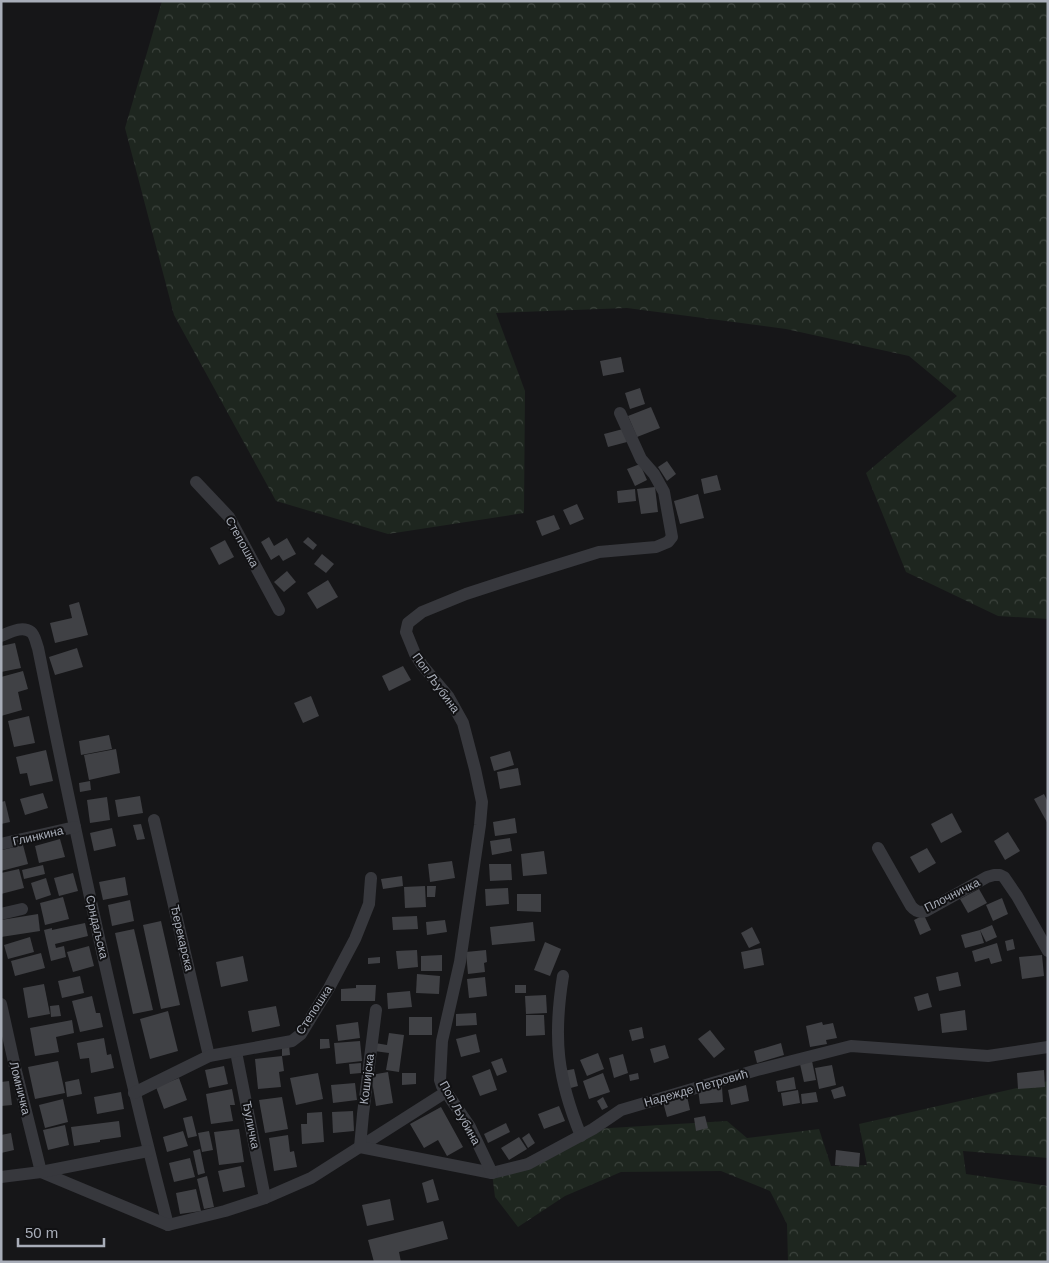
<svg xmlns="http://www.w3.org/2000/svg" width="1049" height="1263" viewBox="0 0 1049 1263" font-family="Helvetica,sans-serif">
<defs>
<pattern id="forest-crowns" width="20" height="18" patternUnits="userSpaceOnUse" patternTransform="scale(1.25)"><rect width="20" height="18" fill="#1e261f"/><path d="M2 6a3 3 0 1 1 6 0M12 15a3 3 0 1 1 6 0" fill="none" stroke="#3c433d"/></pattern>
</defs>
<rect width="100%" height="100%" fill="#161618"/>
<g fill="url(#forest-crowns)">
<polygon points="162,1 1048,1 1048,619 998,616 906,572 866,473 957,396 909,356 786,329 627,308 496,313 525,391 524,513 388,534 276,501 174,315 125,128"/>
<polygon points="1048,1081 1048,1158 963,1151 966,1174 1048,1186 1048,1262 788,1262 787,1224 770,1191 721,1171 621,1172 565,1196 518,1227 495,1197 492,1173 593,1129 727,1121 747,1138 819,1129 831,1166 867,1165 859,1124"/>
</g>
<g fill="#404145">
<polygon points="621,357 624,372 603,376 600,361"/>
<polygon points="640,388 645,404 630,409 625,393"/>
<polygon points="651,407 660,428 637,437 628,416"/>
<polygon points="623,429 627,442 608,447 604,434"/>
<polygon points="667,461 676,474 667,481 658,467"/>
<polygon points="640,464 647,480 635,486 627,469"/>
<polygon points="717,475 721,490 704,494 701,479"/>
<polygon points="655,487 658,512 641,514 637,489"/>
<polygon points="635,489 636,501 618,503 617,491"/>
<polygon points="698,494 704,518 680,524 674,501"/>
<polygon points="577,504 584,519 570,525 563,510"/>
<polygon points="554,515 560,529 542,536 536,521"/>
<polygon points="269,537 274,546 287,538 296,554 283,561 279,555 271,560 261,542"/>
<polygon points="308,537 317,545 313,550 303,542"/>
<polygon points="225,540 234,557 219,565 210,548"/>
<polygon points="322,554 334,564 326,573 314,564"/>
<polygon points="287,571 296,582 284,592 274,582"/>
<polygon points="328,580 338,597 317,609 307,593"/>
<polygon points="79,602 88,635 55,643 50,623 72,618 69,605"/>
<polygon points="15,643 21,668 1,672 1,646"/>
<polygon points="77,648 83,667 55,675 49,657"/>
<polygon points="403,666 411,680 389,691 382,676"/>
<polygon points="23,671 28,689 18,692 22,710 1,716 1,677"/>
<polygon points="311,696 319,716 303,723 294,703"/>
<polygon points="29,716 35,743 14,747 8,721"/>
<polygon points="109,735 112,749 81,755 79,741"/>
<polygon points="116,749 120,773 89,780 84,755"/>
<polygon points="46,750 53,781 30,786 27,773 20,774 16,757"/>
<polygon points="510,751 514,765 494,771 490,757"/>
<polygon points="518,768 521,785 500,789 497,772"/>
<polygon points="90,781 91,790 80,792 79,783"/>
<polygon points="43,793 48,808 25,815 20,799"/>
<polygon points="1044,794 1048,802 1048,824 1034,799"/>
<polygon points="140,796 143,813 118,817 115,800"/>
<polygon points="107,797 110,820 90,823 87,800"/>
<polygon points="5,801 10,822 1,824 1,802"/>
<polygon points="952,813 962,832 941,843 931,824"/>
<polygon points="515,818 517,833 495,836 493,822"/>
<polygon points="141,824 145,839 137,840 133,825"/>
<polygon points="112,828 116,846 94,851 90,833"/>
<polygon points="1008,832 1020,851 1005,860 994,841"/>
<polygon points="510,838 512,851 492,855 490,841"/>
<polygon points="60,839 65,857 39,863 35,846"/>
<polygon points="23,845 28,864 1,871 2,850"/>
<polygon points="927,848 936,863 919,873 910,857"/>
<polygon points="544,851 547,874 523,876 521,854"/>
<polygon points="452,861 455,878 430,882 428,864"/>
<polygon points="489,864 511,864 512,880 490,881"/>
<polygon points="43,865 45,874 24,879 22,870"/>
<polygon points="19,869 24,888 1,894 1,873"/>
<polygon points="73,873 78,891 59,896 54,878"/>
<polygon points="402,876 403,886 383,889 381,879"/>
<polygon points="125,877 128,895 103,900 99,882"/>
<polygon points="46,878 51,895 36,900 31,883"/>
<polygon points="425,886 426,907 405,908 404,887"/>
<polygon points="427,886 436,886 435,897 427,897"/>
<polygon points="508,888 509,904 486,906 485,889"/>
<polygon points="979,889 987,903 968,913 960,899"/>
<polygon points="517,894 541,894 541,912 517,911"/>
<polygon points="63,897 69,919 45,925 40,903"/>
<polygon points="1002,898 1008,914 993,921 986,905"/>
<polygon points="130,900 134,921 112,926 108,905"/>
<polygon points="38,914 40,931 1,937 1,920"/>
<polygon points="924,915 931,930 920,935 914,920"/>
<polygon points="417,916 418,929 393,930 392,917"/>
<polygon points="445,920 447,932 427,935 426,922"/>
<polygon points="161,921 180,1005 161,1009 143,925"/>
<polygon points="533,922 535,941 492,945 490,927"/>
<polygon points="85,923 88,936 55,944 56,948 64,946 66,957 51,961 44,930 52,928 52,930"/>
<polygon points="992,925 997,937 986,942 980,930 984,943 965,948 961,935 980,930"/>
<polygon points="752,927 760,943 749,948 741,933"/>
<polygon points="134,929 153,1010 133,1014 115,933"/>
<polygon points="30,937 34,952 8,959 4,945"/>
<polygon points="1013,939 1015,949 1007,951 1005,941"/>
<polygon points="545,942 561,949 550,976 534,970"/>
<polygon points="997,943 1002,961 991,964 989,958 975,962 972,951"/>
<polygon points="89,946 94,966 73,972 67,952"/>
<polygon points="761,948 764,965 744,969 741,952"/>
<polygon points="417,950 418,967 398,969 396,951"/>
<polygon points="486,950 487,962 484,963 485,972 468,974 466,952"/>
<polygon points="41,953 45,968 15,976 11,961"/>
<polygon points="442,955 442,971 421,971 421,956"/>
<polygon points="1042,955 1044,976 1022,979 1019,957"/>
<polygon points="243,956 248,981 221,987 216,962"/>
<polygon points="380,957 380,963 368,964 368,958"/>
<polygon points="958,972 961,986 939,991 936,977"/>
<polygon points="417,974 440,976 439,994 416,993"/>
<polygon points="80,976 84,993 62,998 58,981"/>
<polygon points="485,977 487,996 469,998 467,979"/>
<polygon points="44,984 50,1014 28,1018 23,988"/>
<polygon points="356,985 376,985 375,1001 341,1001 341,989 356,988"/>
<rect x="515" y="985" width="11" height="8"/>
<polygon points="410,991 412,1007 388,1009 387,993"/>
<polygon points="928,993 932,1007 918,1011 914,997"/>
<polygon points="546,995 547,1013 526,1014 525,996"/>
<polygon points="92,996 96,1013 100,1013 103,1027 80,1032 72,1001"/>
<polygon points="59,1005 61,1016 51,1017 50,1006"/>
<polygon points="276,1006 280,1026 252,1032 248,1011"/>
<polygon points="965,1010 967,1030 942,1033 940,1014"/>
<polygon points="168,1011 178,1051 150,1059 140,1019"/>
<polygon points="476,1013 477,1025 456,1026 456,1014"/>
<polygon points="526,1015 544,1015 545,1035 526,1036"/>
<rect x="409" y="1017" width="23" height="18"/>
<polygon points="72,1020 74,1033 56,1037 59,1052 35,1056 30,1028"/>
<polygon points="358,1022 360,1038 338,1041 336,1025"/>
<polygon points="822,1022 823,1025 833,1023 837,1038 826,1040 827,1044 810,1047 806,1026"/>
<polygon points="642,1027 644,1038 632,1041 629,1030"/>
<polygon points="710,1030 725,1049 714,1058 698,1039"/>
<polygon points="389,1033 404,1035 399,1072 386,1070 389,1053 374,1051 375,1043 387,1045"/>
<polygon points="476,1034 480,1052 461,1057 456,1039"/>
<polygon points="104,1038 107,1055 111,1054 114,1068 91,1073 89,1058 80,1059 77,1043"/>
<polygon points="320,1039 329,1039 330,1048 320,1049"/>
<polygon points="360,1041 362,1061 336,1064 334,1043"/>
<polygon points="781,1043 784,1055 757,1063 754,1051"/>
<polygon points="289,1045 290,1055 282,1056 282,1046"/>
<polygon points="665,1045 669,1058 654,1063 650,1049"/>
<polygon points="598,1053 604,1069 587,1076 580,1060"/>
<polygon points="623,1054 628,1073 614,1078 609,1058"/>
<polygon points="282,1056 284,1071 279,1072 281,1087 258,1089 255,1059"/>
<polygon points="502,1058 507,1072 497,1076 491,1062"/>
<polygon points="58,1061 65,1093 35,1099 28,1067"/>
<polygon points="812,1061 816,1080 804,1082 800,1064"/>
<polygon points="361,1063 361,1073 350,1074 349,1064"/>
<polygon points="832,1065 836,1085 819,1089 815,1068"/>
<polygon points="224,1066 228,1084 209,1088 205,1070"/>
<polygon points="490,1069 497,1090 480,1096 472,1076"/>
<polygon points="574,1069 578,1086 567,1089 563,1071"/>
<polygon points="1044,1070 1045,1087 1018,1089 1017,1073"/>
<polygon points="388,1072 393,1103 376,1106 371,1075"/>
<polygon points="318,1073 323,1099 296,1105 290,1078"/>
<polygon points="402,1073 416,1073 416,1084 402,1085"/>
<polygon points="603,1073 610,1092 589,1099 583,1081"/>
<polygon points="638,1073 639,1079 630,1081 629,1075"/>
<polygon points="794,1077 796,1089 778,1092 776,1081"/>
<polygon points="179,1078 187,1100 164,1109 156,1087"/>
<polygon points="79,1079 82,1094 67,1097 65,1082"/>
<polygon points="9,1081 12,1105 1,1106 1,1082"/>
<polygon points="355,1083 357,1100 333,1103 331,1085"/>
<polygon points="746,1085 749,1101 731,1105 728,1090"/>
<polygon points="843,1086 846,1096 834,1099 831,1090"/>
<polygon points="722,1087 723,1102 700,1104 698,1089"/>
<polygon points="232,1089 235,1105 230,1105 233,1121 211,1124 206,1094"/>
<polygon points="798,1090 800,1103 783,1106 781,1093"/>
<polygon points="121,1092 124,1109 97,1114 94,1097"/>
<polygon points="816,1092 818,1102 802,1104 801,1094"/>
<polygon points="687,1096 690,1110 667,1117 663,1102"/>
<polygon points="282,1097 288,1129 265,1133 259,1100"/>
<polygon points="603,1097 608,1107 602,1110 597,1101"/>
<polygon points="63,1099 68,1122 45,1128 39,1105"/>
<polygon points="559,1106 565,1121 544,1129 538,1114"/>
<polygon points="441,1107 463,1147 447,1156 438,1140 424,1148 410,1124"/>
<polygon points="353,1111 354,1131 333,1133 332,1112"/>
<polygon points="322,1112 324,1142 302,1144 301,1124 307,1124 307,1113"/>
<polygon points="192,1116 197,1136 188,1138 183,1118"/>
<polygon points="705,1116 708,1128 696,1131 694,1118"/>
<polygon points="119,1121 121,1137 100,1140 100,1142 74,1146 71,1127"/>
<polygon points="506,1123 510,1132 488,1143 484,1134"/>
<polygon points="65,1125 69,1145 48,1150 43,1130"/>
<polygon points="239,1129 244,1162 219,1165 214,1132"/>
<polygon points="183,1131 188,1146 167,1152 163,1137"/>
<polygon points="209,1131 213,1150 202,1152 198,1133"/>
<polygon points="11,1133 14,1150 1,1153 1,1135"/>
<polygon points="529,1133 535,1143 528,1148 522,1138"/>
<polygon points="288,1135 290,1152 294,1151 297,1167 274,1171 269,1138"/>
<polygon points="519,1137 527,1149 509,1160 501,1148"/>
<polygon points="200,1149 205,1173 198,1175 193,1151"/>
<polygon points="836,1150 860,1153 859,1167 835,1165"/>
<polygon points="190,1158 195,1177 174,1182 169,1163"/>
<polygon points="241,1166 245,1187 223,1192 218,1171"/>
<polygon points="207,1176 214,1207 204,1209 197,1179"/>
<polygon points="433,1179 439,1200 427,1203 422,1183"/>
<polygon points="196,1189 201,1211 180,1214 176,1193"/>
<polygon points="390,1199 394,1220 367,1226 362,1205"/>
<polygon points="443,1221 448,1239 399,1252 401,1262 374,1262 368,1240"/>
</g>
<g fill="none" stroke-linecap="round" stroke-linejoin="round">
<g stroke="#37383d" stroke-width="12">
<polyline points="196,482 229,517 279,610"/>
<path d="M 1,636 C 9,633 22,625 31,632 C 35,635 36,643 38,648 C 77,841 118,1034 168,1225"/>
<polyline points="154,820 209,1056"/>
<polyline points="1,844 75,827"/>
<path d="M 878,848 L 911,906 C 915,911 919,913 926,911 L 987,877 L 994,875 L 1000,875 L 1004,877 L 1017,896 L 1048,951"/>
<polyline points="1,914 22,909"/>
<path d="M 563,976 C 553,1037 557,1078 581,1136"/>
<polyline points="1,1004 15,1067 41,1172 168,1225 225,1211 265,1198 311,1178 446,1092"/>
<polyline points="376,1010 363,1114 360,1147 492,1173 528,1164 593,1129 621,1110 757,1070 851,1046 988,1056 1048,1047"/>
<polyline points="236,1052 265,1198"/>
<polyline points="134,1093 209,1056 292,1041 301,1034 329,988 355,939 369,904 371,878"/>
<polyline points="492,1173 470,1127 442,1086 440,1080 442,1041 460,962 480,825 482,802 475,769 463,723 448,696 422,665 415,654 406,632 408,623 422,612 466,594 509,580 599,552 656,547 668,542 672,537 664,492 654,474 641,459 620,413"/>
<polyline points="1,1177 41,1172 148,1151"/>
</g>
</g>
<g text-anchor="middle" dominant-baseline="central" stroke-width="4" stroke-linejoin="round" paint-order="stroke">
<g font-size="12" fill="#a8adb8" stroke="#111113">
<text transform="translate(242 542) rotate(61)">Степошка</text>
<text transform="translate(436 683) rotate(54)">Поп Љубина</text>
<text transform="translate(38 836) rotate(-13)">Глинкина</text>
<text transform="translate(952 895) rotate(-27)">Плочничка</text>
<text transform="translate(97 927) rotate(77)">Срндаљска</text>
<text transform="translate(182 938) rotate(77)">Ђерекарска</text>
<text transform="translate(314 1010) rotate(-57)">Степошка</text>
<text transform="translate(367 1079) rotate(-83)">Кошијска</text>
<text transform="translate(20 1088) rotate(76)">Ломничка</text>
<text transform="translate(696 1088) rotate(-16)">Надежде Петровић</text>
<text transform="translate(460 1113) rotate(61)">Поп Љубина</text>
<text transform="translate(251 1125) rotate(79)">Ђуличка</text>
</g>
</g>
<rect width="1049" height="1263" fill="none" stroke="#a8adb8" stroke-width="5"/>
<path d="M18 1238v8h86v-8" fill="none" stroke="#a8adb8" stroke-width="2.5"/>
<text x="25" y="1238" font-size="15" fill="#a8adb8" stroke="#111113" stroke-width="4" paint-order="stroke">50 m</text>
</svg>
